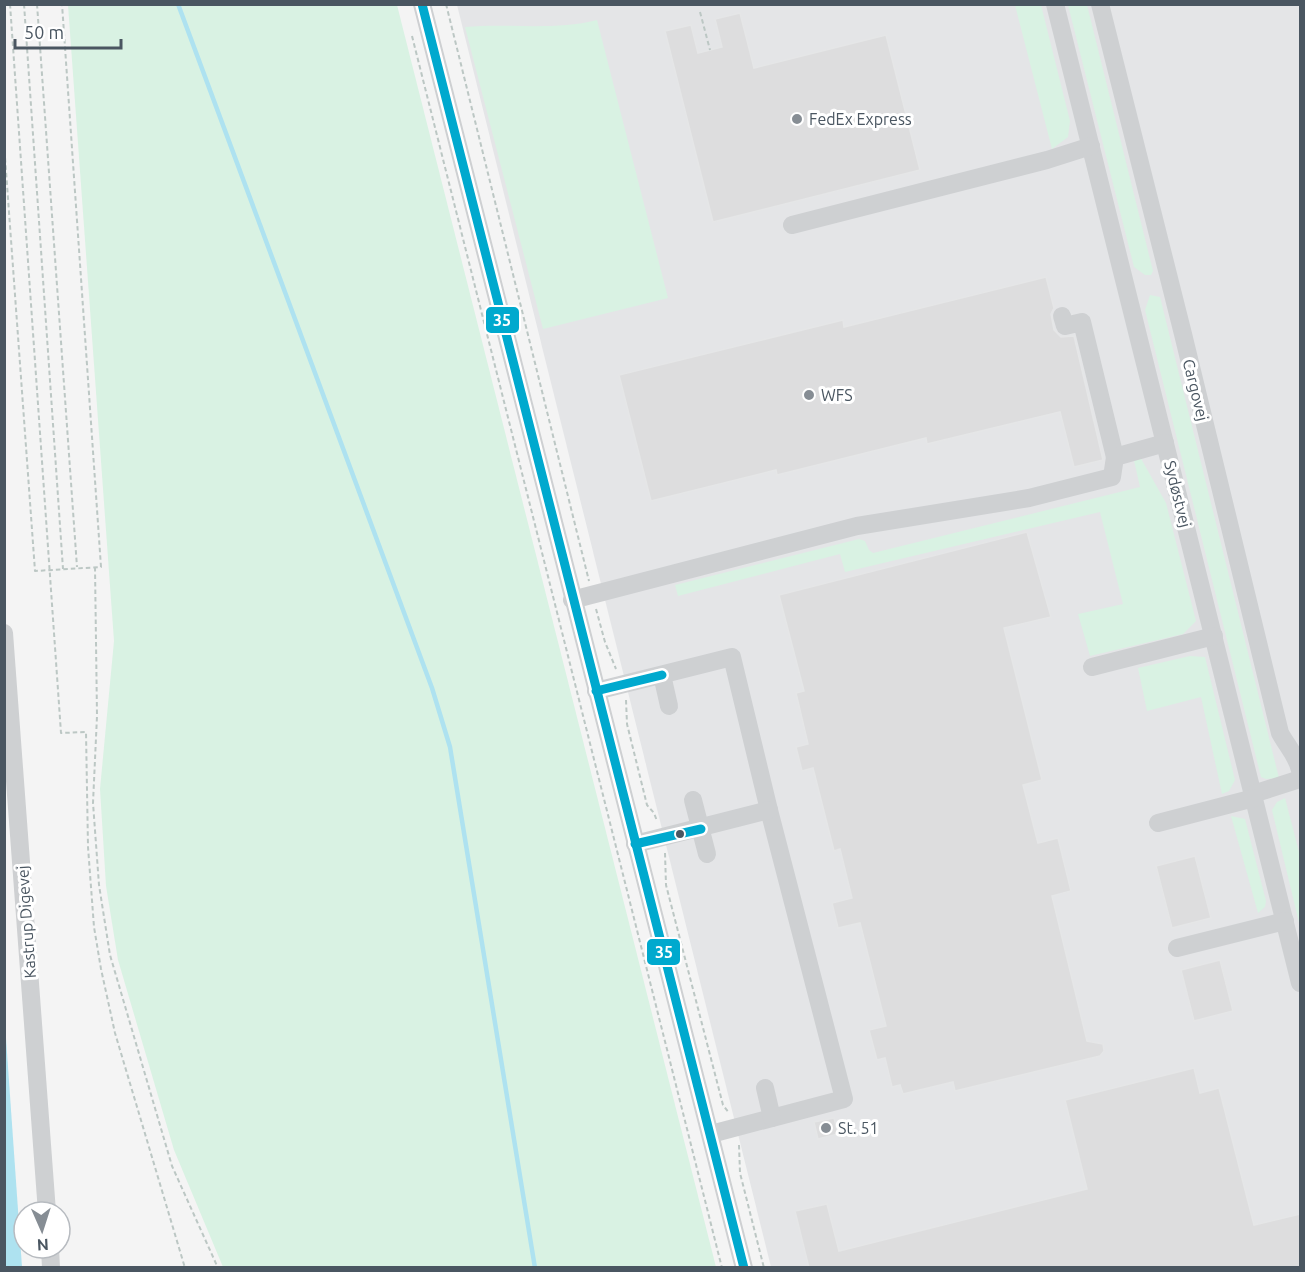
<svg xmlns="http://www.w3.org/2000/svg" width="1305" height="1272" viewBox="0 0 1305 1272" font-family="Ubuntu,sans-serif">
<rect width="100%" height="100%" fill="#f4f4f4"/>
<polygon fill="#e4e5e7" points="457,5 1300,5 1300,1267 771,1267"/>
<g fill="#d9f2e3">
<polygon points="68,5 397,5 716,1267 223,1267 174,1150 118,960 106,886 100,789 114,641"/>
<polygon points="1015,5 1041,5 1070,121 1068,137 1052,149"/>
<polygon points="1068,5 1087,5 1153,271 1151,275 1145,275 1134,267"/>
<path d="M 597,20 L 668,298 L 543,329 L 465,27 C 509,23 554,31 597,20 Z"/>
<polygon points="1150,295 1160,297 1279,778 1266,779 1261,777 1145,310"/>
<polygon points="1139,455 1166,503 1196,621 1183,634 1090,656 1078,614 1123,604 1100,512 845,572 840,554 678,596 675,585 859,539 865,541 869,550 873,553 1140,487 1133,456"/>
<polygon points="1190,656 1205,657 1235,780 1229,791 1222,794 1201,697 1147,711 1138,668"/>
<polygon points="1285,798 1300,856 1300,927 1272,810 1277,802"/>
<polygon points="1231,816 1245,819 1266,901 1265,907 1258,913"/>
</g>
<polygon fill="#aee2f0" points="4,1024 5,1024 22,1267 5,1267"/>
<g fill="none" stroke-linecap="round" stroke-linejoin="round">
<polyline stroke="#aee2f0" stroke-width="4.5" points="178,4 432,688 450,747 535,1268"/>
</g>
<g fill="#ddddde" stroke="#e5e6e7" stroke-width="1.5">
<polygon points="740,13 754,68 886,35 920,170 713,222 665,31 691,25 698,53 722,47 715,19"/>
<polygon points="1046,277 1054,308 1051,314 1054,330 1061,337 1074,336 1103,460 1074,467 1060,412 927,444 926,438 777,475 776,470 651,501 619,375 843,320 844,327"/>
<polygon points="1027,532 1051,617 1004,628 1042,780 1023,785 1038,843 1058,838 1071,891 1052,896 1087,1041 1103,1044 1104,1051 1100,1056 955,1091 953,1082 903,1094 900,1085 892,1087 885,1058 877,1060 869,1030 886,1026 860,923 838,928 832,903 852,898 840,849 834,851 813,768 802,771 796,747 808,744 796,693 804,691 779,595"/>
<polygon points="1195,856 1211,918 1172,928 1156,866"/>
<polygon points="1220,960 1233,1011 1194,1021 1181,970"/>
<polygon points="1194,1068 1200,1093 1219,1088 1254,1225 1300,1214 1300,1268 809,1268 795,1211 827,1204 839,1251 1087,1189 1065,1100"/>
<polygon points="834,1118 838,1134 818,1139 814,1122"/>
</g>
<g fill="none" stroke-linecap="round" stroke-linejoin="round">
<g stroke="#bcc7c4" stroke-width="2" stroke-dasharray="4.5 3" stroke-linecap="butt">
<polyline points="10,4 61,733 86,732 88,847 94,927 101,969 115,1033 185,1268"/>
<polyline points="24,4 63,569"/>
<polyline points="37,4 77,567"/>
<polyline points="446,4 589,581"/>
<polyline points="731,5 732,4"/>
<polyline points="700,12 710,50"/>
<polyline points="412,36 722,1268"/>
<polyline points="4,143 35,571 101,567 62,4"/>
<polyline points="95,567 97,716 93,803 99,885 110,955 172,1166 218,1268"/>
<polyline points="596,609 605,642 616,669"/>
<polyline points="626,700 627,724 647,805 654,813 657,821"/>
<polyline points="665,853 666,885 723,1105 729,1113"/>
<polyline points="739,1145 740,1173 764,1268"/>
</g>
<g stroke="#ced0d2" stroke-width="18">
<polyline points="422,4 744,1268"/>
<polyline points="1055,4 1300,983"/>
<path d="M 1100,4 L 1183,334 L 1280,733 C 1287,746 1297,756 1300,770"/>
<polyline points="792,225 1047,160 1091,146"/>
<polyline points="1062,316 1065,326 1082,322 1115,457"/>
<polyline points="572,600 857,526 1029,498 1112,477 1115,457 1165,443"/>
<polyline points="4,633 47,1212"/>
<polyline points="1092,667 1214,636"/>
<polyline points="662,675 669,706"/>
<polyline points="596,691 732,657 769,810 844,1099 711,1134"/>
<polyline points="1253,794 1300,779"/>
<polyline points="693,800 707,854"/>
<polyline points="1158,823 1254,798"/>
<polyline points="635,844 769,810"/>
<polyline points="1177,948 1285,921"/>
<polyline points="765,1088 772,1118"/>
<polyline points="50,1248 51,1268"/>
</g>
<defs>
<g id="bus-1">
<polyline points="422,4 744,1268"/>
<polyline points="596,691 662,675"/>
<polyline points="635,844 701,829"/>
</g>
</defs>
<use href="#bus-1" stroke="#fff" stroke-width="14"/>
<use href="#bus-1" stroke="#00a9ce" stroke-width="9"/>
</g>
<g fill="#868d94" stroke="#fff" stroke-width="2">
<circle cx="797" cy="119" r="6"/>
<circle cx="809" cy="395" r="6"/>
<circle cx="826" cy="1128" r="6"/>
</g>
<circle fill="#4a5661" stroke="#fff" stroke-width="2" cx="680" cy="834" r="5"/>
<g text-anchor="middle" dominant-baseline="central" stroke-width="6" stroke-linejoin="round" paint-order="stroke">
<g font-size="16" fill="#4a5661" stroke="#fff" text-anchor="start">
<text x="809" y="119">FedEx Express</text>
<text x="821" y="395">WFS</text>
<text x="838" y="1128">St. 51</text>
</g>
<g font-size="16" fill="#4a5661" stroke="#fff">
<text transform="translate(1196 390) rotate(76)">Cargovej</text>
<text transform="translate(1178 494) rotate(76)">Sydøstvej</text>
<text transform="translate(26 922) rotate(-94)">Kastrup Digevej</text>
</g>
</g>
<g stroke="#fff" stroke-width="2">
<rect x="485" y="306" width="35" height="28" rx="6" fill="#00a9ce"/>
<rect x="646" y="938" width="35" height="28" rx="6" fill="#00a9ce"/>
</g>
<g font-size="16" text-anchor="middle" font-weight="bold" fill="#fff">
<text x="502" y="326">35</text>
<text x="664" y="958">35</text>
</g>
<rect width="1305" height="1272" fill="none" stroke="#4a5661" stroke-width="12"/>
<g transform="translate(42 1230) rotate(177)"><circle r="28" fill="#ffffff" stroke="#b7bbc0" stroke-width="1.5"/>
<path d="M0-4.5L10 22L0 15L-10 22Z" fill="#868d94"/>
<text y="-9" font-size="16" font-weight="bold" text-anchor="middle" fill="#4a5661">N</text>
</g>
<path d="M15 39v9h106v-9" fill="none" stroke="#4a5661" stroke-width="3"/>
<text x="24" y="39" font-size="18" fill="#4a5661" stroke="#ffffff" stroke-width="4.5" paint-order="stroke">50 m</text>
</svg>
